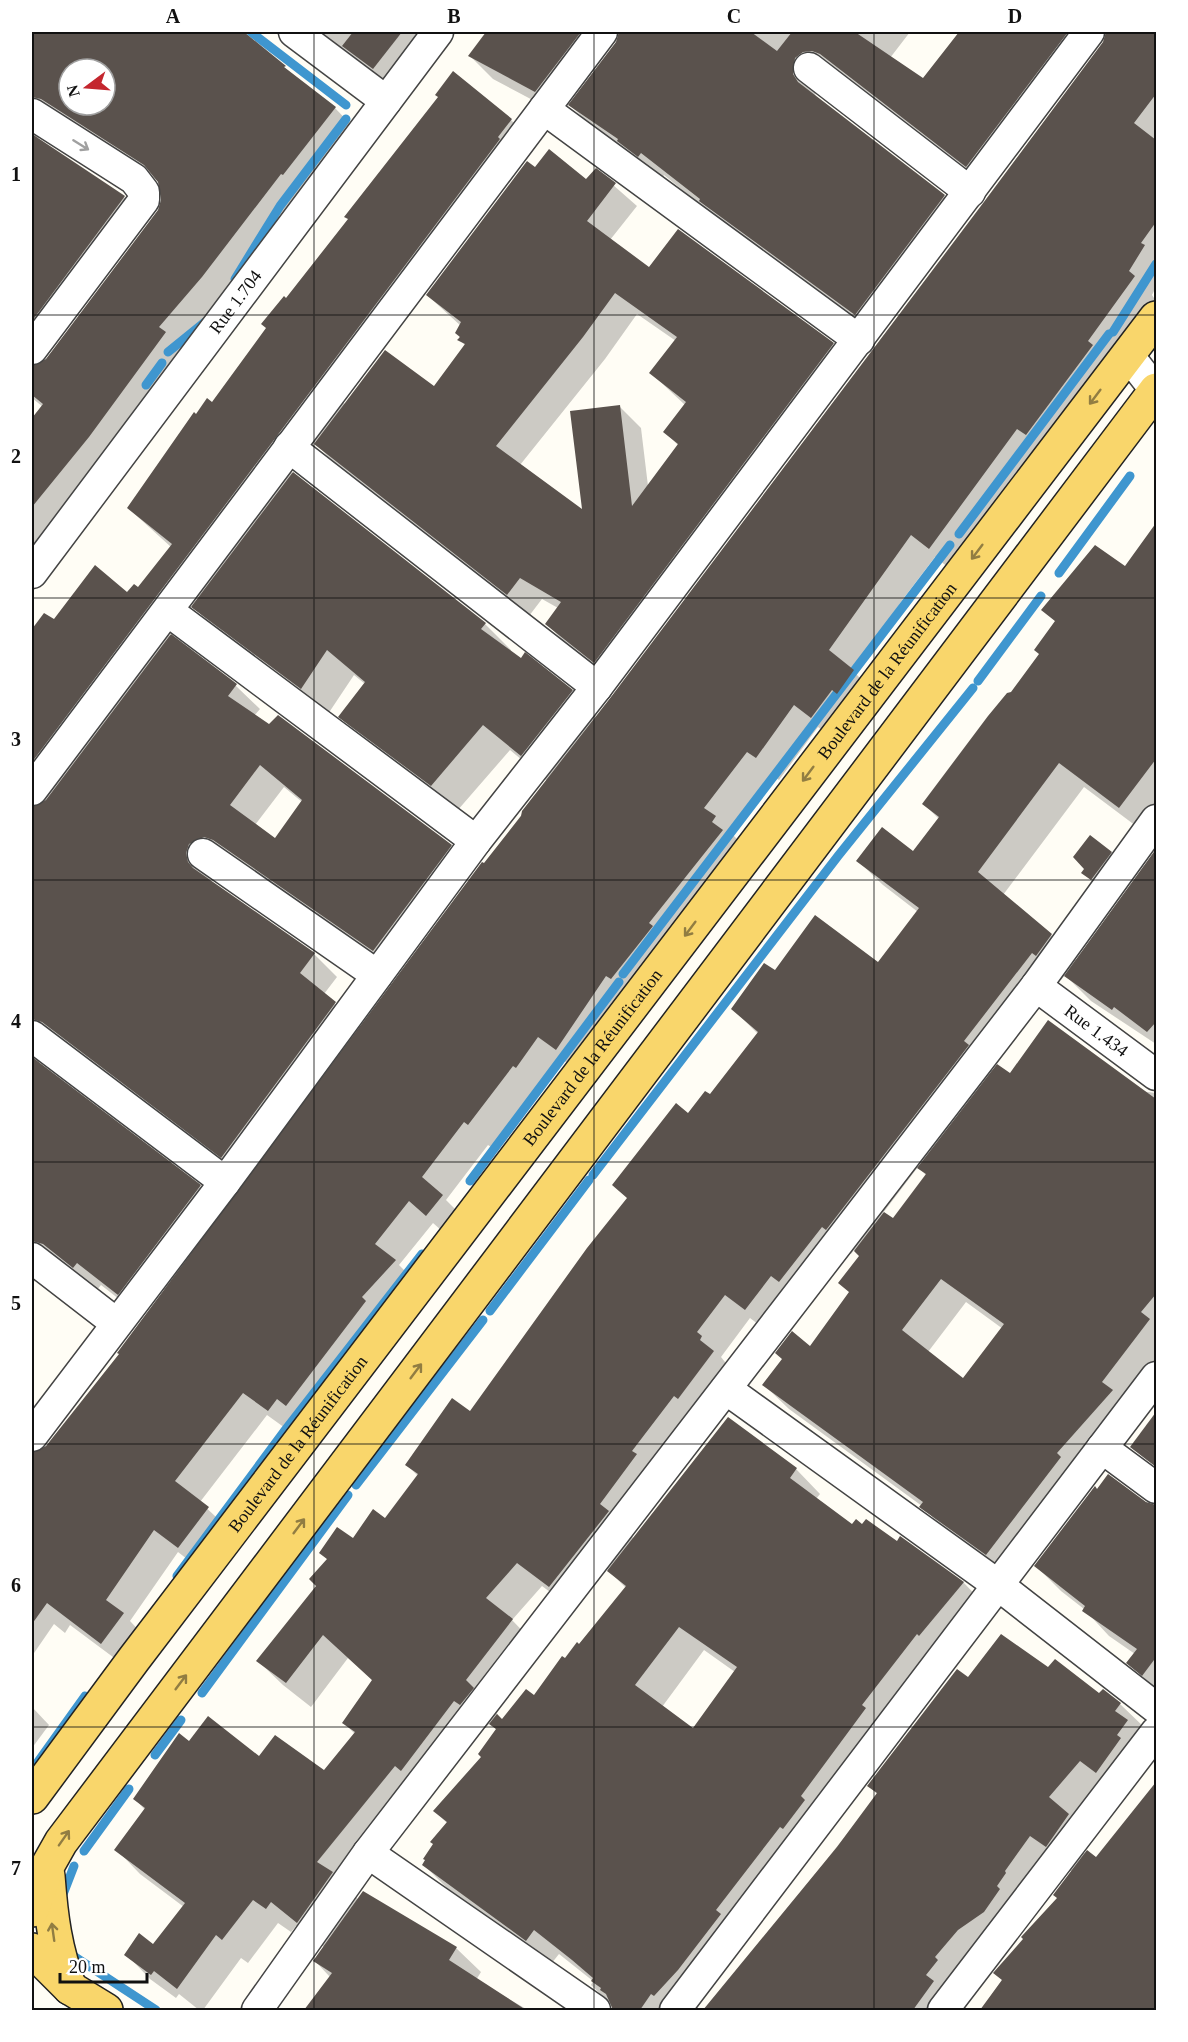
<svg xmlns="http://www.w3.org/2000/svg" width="1188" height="2042" viewBox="0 0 1188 2042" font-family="Georgia,serif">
<rect width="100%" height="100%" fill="#fffdf5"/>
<g fill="#0003" fill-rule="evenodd">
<path d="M 32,32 L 240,32 L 335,108 L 357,131 L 32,562 L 32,420 L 43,407 L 32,398 ZM 69,69 L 105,69 L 105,105 L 69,105 ZM 57,119 L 159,182 L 163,200 L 159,211 L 47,360 L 38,368 L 147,220 L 124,197 L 38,140 L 39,128 Z"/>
<polygon points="321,32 447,32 399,94"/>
<path d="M 487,32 L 910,32 L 890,58 L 923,80 L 961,32 L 1156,32 L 1156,287 L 1152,295 L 1156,301 L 953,571 L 935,557 L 903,599 L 853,671 L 876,694 L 835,740 L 818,727 L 779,780 L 771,774 L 728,830 L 738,840 L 579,1072 L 562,1059 L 540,1090 L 537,1088 L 491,1147 L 488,1145 L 446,1200 L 465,1219 L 450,1238 L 433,1223 L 399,1265 L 418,1284 L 292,1433 L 267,1415 L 200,1502 L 231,1531 L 201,1570 L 178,1552 L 130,1621 L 146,1638 L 125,1666 L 70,1625 L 65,1633 L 54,1624 L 32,1656 L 32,1454 L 39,1454 L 47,1448 L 120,1355 L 165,1290 L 163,1288 L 142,1317 L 101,1285 L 97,1290 L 42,1270 L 32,1285 L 32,631 L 45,615 L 54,621 L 138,589 L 171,547 L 128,508 L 197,416 L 212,404 L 439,97 L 453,73 L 511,120 L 534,143 L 343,402 L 345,404 L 435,388 L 466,346 L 459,339 L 461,326 L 427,295 L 535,169 L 586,181 L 596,170 L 637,206 L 610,240 L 649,269 L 833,344 L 855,366 L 616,683 L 568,646 L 547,624 L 558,608 L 542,599 L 529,616 L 337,466 L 314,442 L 291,472 L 485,624 L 511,650 L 510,652 L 572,691 L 597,717 L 1107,38 L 1099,44 L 990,189 L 814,90 L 816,97 L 944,196 L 967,219 L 878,337 L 724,224 L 664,175 L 662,179 L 593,128 L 570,105 L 618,41 L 612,44 L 559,114 L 493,79 L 470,56 ZM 637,314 L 676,341 L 651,373 L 685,405 L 665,432 L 678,445 L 648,486 L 641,428 L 620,407 L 583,512 L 520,465 L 605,359 ZM 192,605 L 219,633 L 328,714 L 354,675 L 365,684 L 340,717 L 366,743 L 457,811 L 510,750 L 547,781 L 361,1028 L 324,994 L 337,977 L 314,954 L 209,881 L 212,867 L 397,973 L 474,869 L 451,846 L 254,716 L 260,709 L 236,686 L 169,635 ZM 284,787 L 302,802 L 275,840 L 255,825 ZM 67,1045 L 247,1181 L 224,1211 L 200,1186 L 39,1065 L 41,1049 Z"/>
<path d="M 1156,526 L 1156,816 L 1144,832 L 1084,787 L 1003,895 L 1051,935 L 1077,961 L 1156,851 L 1156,1044 L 1091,1001 L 1065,975 L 1061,980 L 1057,977 L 988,1066 L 994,1071 L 1010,1075 L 1156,1093 L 1156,1367 L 1011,1578 L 946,1531 L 922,1506 L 789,1409 L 764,1385 L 810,1348 L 850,1293 L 861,1256 L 854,1250 L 851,1254 L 847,1250 L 771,1334 L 750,1318 L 721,1357 L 737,1377 L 624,1528 L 634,1539 L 796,1469 L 820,1494 L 816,1499 L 853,1526 L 863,1526 L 897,1543 L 900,1538 L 964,1583 L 988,1608 L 687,2010 L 613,2010 L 613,2006 L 591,1985 L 593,1981 L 559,1954 L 551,1964 L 448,1889 L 424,1865 L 447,1823 L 435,1811 L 482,1757 L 497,1730 L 490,1723 L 485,1728 L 479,1724 L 343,1884 L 358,1899 L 456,1948 L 481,1972 L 476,1980 L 528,2010 L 305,2010 L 330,1977 L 315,1961 L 324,1947 L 296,1926 L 291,1932 L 278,1923 L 248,1963 L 241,1958 L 203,2010 L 199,2010 L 179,1994 L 176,1998 L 150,1979 L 126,1954 L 154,1946 L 184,1907 L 140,1874 L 116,1849 L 145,1810 L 135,1799 L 189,1743 L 324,1772 L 355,1734 L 344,1723 L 373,1681 L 348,1658 L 311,1707 L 283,1685 L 258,1661 L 318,1586 L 328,1560 L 321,1553 L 353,1541 L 386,1520 L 418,1476 L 406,1464 L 471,1413 L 688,1115 L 710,1097 L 758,1034 L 733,1009 L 775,972 L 878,965 L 918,912 L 883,885 L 858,861 L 913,853 L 939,819 L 924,804 L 1041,655 L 1056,622 L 1043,610 L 1125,568 ZM 918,1167 L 927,1176 L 893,1221 L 883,1213 ZM 966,1302 L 1003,1329 L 963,1380 L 928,1352 ZM 607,1569 L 626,1588 L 535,1697 L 503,1721 L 490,1705 L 536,1645 L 512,1620 L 542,1586 L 574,1610 ZM 704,1650 L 735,1672 L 694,1730 L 662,1707 Z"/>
<polygon points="1111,853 1117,859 1098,886 1083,873"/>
<polygon points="1156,1414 1156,1453 1140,1436"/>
<polygon points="1146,1503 1156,1506 1156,1690 1128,1662 1135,1654 1109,1636 1084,1609 1061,1591 1036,1566"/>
<polygon points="1049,1669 1120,1704 1145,1728 1082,1852 1096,1859 1156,1783 1156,2010 981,2010 1059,1898 1072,1872 1055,1859 955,2010 707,2010 878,1795 869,1786 969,1679"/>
<polygon points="32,1707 49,1725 32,1748"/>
</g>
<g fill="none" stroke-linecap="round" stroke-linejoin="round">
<g stroke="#3f96cf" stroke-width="9">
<polyline points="251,32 346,105"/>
<polyline points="235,279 280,206 346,119"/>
<polyline points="1113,332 1156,264"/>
<polyline points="168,352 205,322"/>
<polyline points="146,385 162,363"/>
<polyline points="959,534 1109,334"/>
<polyline points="1059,573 1130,476"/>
<polyline points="978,681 1041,596"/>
<polyline points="623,974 950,545"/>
<polyline points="593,1175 838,856 973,688"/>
<polyline points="470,1181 619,982"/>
<polyline points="490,1311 589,1180"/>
<polyline points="356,1485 483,1320"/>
<polyline points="177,1576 286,1429 422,1254"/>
<polyline points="202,1693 348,1495"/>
<polyline points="155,1755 181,1720"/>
<polyline points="32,1770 85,1696"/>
<polyline points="84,1851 129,1789"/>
<polyline points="62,1897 74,1866"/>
<polyline points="69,1953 156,2010"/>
</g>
</g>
<g fill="#5a524d" fill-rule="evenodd">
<path d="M 32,32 L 244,32 L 286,66 L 284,67 L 336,107 L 283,175 L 281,174 L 202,277 L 159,327 L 166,332 L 89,437 L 32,507 L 32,418 L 43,404 L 32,395 L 32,366 L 46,359 L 158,210 L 161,200 L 158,182 L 144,165 L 41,99 L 32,97 ZM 69,69 L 105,69 L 105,105 L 69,105 Z"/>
<polygon points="353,32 402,32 373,69 342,46"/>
<polygon points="486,32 581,32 535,92 468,56"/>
<polygon points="619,32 751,32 777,51 792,32 855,32 923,78 959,32 1068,32 966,167 820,54 812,51 803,52 795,58 793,74 798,82 945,195 855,315 699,201 700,199 641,153 638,157 617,141 618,139 568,105 616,42"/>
<polygon points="1106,32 1156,32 1156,94 1134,123 1156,140 1156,222 1141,243 1145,245 1129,271 1135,276 1088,341 1093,345 1026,435 1017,429 929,549 911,535 829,650 854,670 837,694 832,690 811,718 794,705 756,758 747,752 704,808 716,816 712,822 723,830 649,923 653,926 611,979 606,976 556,1050 538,1037 516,1068 513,1066 468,1125 464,1122 422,1177 443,1195 426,1216 409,1201 375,1244 396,1260 362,1297 366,1301 286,1406 277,1399 268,1411 243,1393 175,1481 209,1507 178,1548 154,1530 106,1600 124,1613 101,1644 47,1603 32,1624 32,1453 46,1446 119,1354 117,1353 482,862 484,863 521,816 522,811 611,697 984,202 1103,42"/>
<polygon points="453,71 512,119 498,137 500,139 32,762 32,629 44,613 54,619 95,565 127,592 134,584 138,587 172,544 127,508 194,412 196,414 207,398 212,402 266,328 261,324 284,296 286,298 348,219 344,217 438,97 435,95"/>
<polygon points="32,134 125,196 32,321"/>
<path d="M 549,149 L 586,179 L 596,168 L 616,183 L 587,221 L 649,267 L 678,229 L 834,343 L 594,663 L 545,624 L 561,602 L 520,578 L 507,595 L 314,444 L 385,350 L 434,386 L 465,344 L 457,340 L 460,337 L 455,333 L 461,322 L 426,295 L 527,161 L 535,167 ZM 615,293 L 677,337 L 649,373 L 686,402 L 663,432 L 678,444 L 632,506 L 620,405 L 570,411 L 582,509 L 496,446 L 583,337 Z"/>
<polygon points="293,472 486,623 481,629 521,658 525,652 573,690 521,756 483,725 431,786 338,717 365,682 327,650 301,689 191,607"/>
<polygon points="1156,523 1156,759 1119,808 1059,763 978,872 1052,934 1036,956 1032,953 964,1041 969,1045 826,1230 822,1227 779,1282 771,1276 745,1310 725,1295 697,1332 702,1336 700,1340 714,1351 678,1399 674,1396 632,1451 637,1454 600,1504 609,1511 549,1587 517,1563 486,1598 513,1619 466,1680 474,1688 460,1705 454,1701 401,1771 395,1766 317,1862 333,1872 297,1923 271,1902 266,1909 253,1900 222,1940 216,1935 177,1989 154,1971 151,1975 124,1955 139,1933 153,1944 185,1903 114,1850 145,1808 133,1799 179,1733 189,1741 208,1716 259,1756 275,1735 324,1770 355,1732 342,1723 372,1680 323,1635 286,1683 256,1661 316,1586 309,1579 327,1559 319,1553 337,1527 353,1538 373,1509 385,1518 418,1474 405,1465 452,1398 470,1411 587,1248 627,1198 612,1185 676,1103 688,1113 705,1091 710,1094 758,1032 731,1009 764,963 775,970 815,915 878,962 919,908 856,861 882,827 913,851 939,817 922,804 988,716 1007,693 1011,692 1039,654 1034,650 1055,621 1041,610 1095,545 1125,566"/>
<path d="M 171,634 L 237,684 L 228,696 L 269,724 L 278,715 L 452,845 L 373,951 L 213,840 L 204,837 L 189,844 L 186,853 L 188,862 L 193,868 L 315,953 L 300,973 L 336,1002 L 221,1158 L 42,1022 L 32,1019 L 32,807 L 46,800 ZM 260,765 L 302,800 L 275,838 L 230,805 Z"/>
<polygon points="1090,835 1112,852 1091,880 1081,873 1084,869 1073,857"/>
<polygon points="1156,849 1156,1022 1147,1032 1114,1007 1112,1010 1064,976"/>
<path d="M 1048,1020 L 1156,1099 L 1156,1294 L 1141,1312 L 1150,1319 L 1102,1382 L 1113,1390 L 1057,1453 L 1061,1457 L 986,1555 L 919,1507 L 923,1502 L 762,1385 L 782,1359 L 775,1353 L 792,1331 L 810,1346 L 849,1292 L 838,1283 L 859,1256 L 854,1251 L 884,1212 L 893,1218 L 926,1174 L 917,1168 L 997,1064 L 1010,1073 ZM 941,1279 L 1004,1324 L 963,1378 L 902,1330 Z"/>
<polygon points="32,1057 201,1185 118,1295 77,1263 73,1268 43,1244 32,1241"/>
<polygon points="1156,1412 1156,1467 1130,1447"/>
<path d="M 728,1417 L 797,1468 L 790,1478 L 852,1524 L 856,1519 L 862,1524 L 866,1519 L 897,1541 L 900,1536 L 964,1582 L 919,1636 L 917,1634 L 862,1705 L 866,1708 L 801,1796 L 805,1800 L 783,1829 L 780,1827 L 716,1910 L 721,1914 L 678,1970 L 654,1996 L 651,1994 L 640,2010 L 613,2010 L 606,1994 L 600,1990 L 601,1988 L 591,1981 L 593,1978 L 572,1960 L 534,1930 L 526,1941 L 422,1865 L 425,1860 L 423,1859 L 433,1844 L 430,1842 L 447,1822 L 433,1811 L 481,1757 L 478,1754 L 496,1729 L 489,1724 L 497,1714 L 502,1719 L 526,1689 L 534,1695 L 562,1656 L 565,1658 L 577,1642 L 579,1644 L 626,1586 L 607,1571 ZM 679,1627 L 737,1667 L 693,1728 L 635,1685 Z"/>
<polygon points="1108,1474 1146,1502 1156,1505 1156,1662 1154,1660 1142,1676 1126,1663 1137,1649 1082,1611 1085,1606 1034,1566 1095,1486 1097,1489"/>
<polygon points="1001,1634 1048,1667 1055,1659 1099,1693 1103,1689 1121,1703 1115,1711 1128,1720 1117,1735 1121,1738 1096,1773 1080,1761 1049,1797 1069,1814 1046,1847 1030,1836 1005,1871 1006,1873 997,1886 1000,1889 984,1912 958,1930 935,1957 938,1960 926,1975 934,1981 913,2010 703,2010 837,1847 877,1793 867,1786 957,1669 968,1677"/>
<polygon points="1156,1782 1156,2010 980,2010 1002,1980 993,1973 1023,1939 1021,1937 1057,1898 1053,1895 1087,1850 1096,1857"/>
<polygon points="363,1891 457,1947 449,1960 526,2010 304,2010 332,1973 313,1961"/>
</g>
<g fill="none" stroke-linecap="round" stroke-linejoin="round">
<defs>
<g id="minor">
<polyline points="294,32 386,101"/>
<polyline points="809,68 970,192"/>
<polyline points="544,109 859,340"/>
<polyline points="32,114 134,179 144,192 144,200 32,349"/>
<polyline points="1128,355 1156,391"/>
<polyline points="289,447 597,687"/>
<path id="s1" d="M 32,573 L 438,32"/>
<polyline points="168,611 476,841"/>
<polyline points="32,790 602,32"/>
<polyline points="203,854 377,975"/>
<path id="s2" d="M 1036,986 L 1156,1075"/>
<polyline points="32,1036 225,1182"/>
<polyline points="32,1258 116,1323"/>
<polyline points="726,1389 998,1585 1156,1708"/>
<polyline points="32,1436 225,1182 476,841 597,687 1089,32"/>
<polyline points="1102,1448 1156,1488"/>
<polyline points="368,1853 595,2010"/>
<polyline points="257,2010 368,1853 1036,986 1156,820"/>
<polyline points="675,2010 1156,1377"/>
<polyline points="943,2010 1156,1732"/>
</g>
<g id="major">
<path id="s3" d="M 32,1797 L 134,1659 L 1156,318"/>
<path d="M 48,1876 C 51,1916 55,1950 70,1988"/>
<polyline points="32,1910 48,1865 61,1842 1156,390"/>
<polyline points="32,1950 70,1988 106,2010"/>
</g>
</defs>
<use href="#minor" stroke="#444" stroke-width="33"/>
<use href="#major" stroke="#222" stroke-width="36"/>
<use href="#minor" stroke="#fff" stroke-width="30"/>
<use href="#major" stroke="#f9d66b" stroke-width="33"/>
</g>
<defs><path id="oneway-shaft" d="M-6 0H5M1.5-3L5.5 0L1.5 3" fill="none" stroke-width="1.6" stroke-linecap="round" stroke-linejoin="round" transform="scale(1.5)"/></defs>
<use stroke="#a0a0a0" href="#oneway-shaft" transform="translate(81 145) rotate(32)"/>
<g stroke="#917d42">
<use href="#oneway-shaft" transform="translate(1095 397) rotate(127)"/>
<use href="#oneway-shaft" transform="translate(977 552) rotate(127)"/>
<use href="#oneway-shaft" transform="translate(808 774) rotate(127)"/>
<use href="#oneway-shaft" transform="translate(690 929) rotate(127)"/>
<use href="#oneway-shaft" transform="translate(416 1371) rotate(-53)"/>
<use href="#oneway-shaft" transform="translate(299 1526) rotate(-53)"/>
<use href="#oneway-shaft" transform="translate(181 1682) rotate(-53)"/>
<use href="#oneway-shaft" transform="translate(64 1838) rotate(-55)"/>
<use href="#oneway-shaft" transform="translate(53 1932) rotate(-98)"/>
</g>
<path fill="none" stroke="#111" stroke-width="1.5" stroke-opacity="0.55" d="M 314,32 L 314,2010M 594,32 L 594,2010M 874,32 L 874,2010M 32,315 L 1156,315M 32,598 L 1156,598M 32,880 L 1156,880M 32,1162 L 1156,1162M 32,1444 L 1156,1444M 32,1727 L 1156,1727"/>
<g text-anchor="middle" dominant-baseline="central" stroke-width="6" stroke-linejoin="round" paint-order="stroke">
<g font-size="18" fill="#111" stroke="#fff">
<text stroke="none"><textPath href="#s1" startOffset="339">Rue 1.704</textPath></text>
<text stroke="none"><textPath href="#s3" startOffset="1414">Boulevard de la Réunification</textPath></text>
<text stroke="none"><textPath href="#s2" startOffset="75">Rue 1.434</textPath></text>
<text stroke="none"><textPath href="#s3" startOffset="928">Boulevard de la Réunification</textPath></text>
<text stroke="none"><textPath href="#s3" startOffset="442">Boulevard de la Réunification</textPath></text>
</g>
</g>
<rect width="1188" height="2042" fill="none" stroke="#ffffff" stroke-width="66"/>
<g transform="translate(87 87) rotate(254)"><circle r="28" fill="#ffffff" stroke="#a0a0a0" stroke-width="1.5"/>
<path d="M0-4.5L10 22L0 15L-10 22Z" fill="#c4262e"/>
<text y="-9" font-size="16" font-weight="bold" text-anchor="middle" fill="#111111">N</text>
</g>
<path d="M60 1973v9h87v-9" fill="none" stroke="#111111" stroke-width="3"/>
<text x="69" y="1973" font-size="18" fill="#111111" stroke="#ffffff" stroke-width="4.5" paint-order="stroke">20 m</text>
<rect x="33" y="33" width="1122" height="1976" fill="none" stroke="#111" stroke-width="2"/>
<g font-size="20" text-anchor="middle" font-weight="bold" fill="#111">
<text x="173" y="23">A</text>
<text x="454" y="23">B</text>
<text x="734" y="23">C</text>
<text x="1015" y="23">D</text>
<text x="16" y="181">1</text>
<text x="16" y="463">2</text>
<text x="16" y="746">3</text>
<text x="16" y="1028">4</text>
<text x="16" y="1310">5</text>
<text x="16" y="1592">6</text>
<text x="16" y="1875">7</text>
</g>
</svg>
